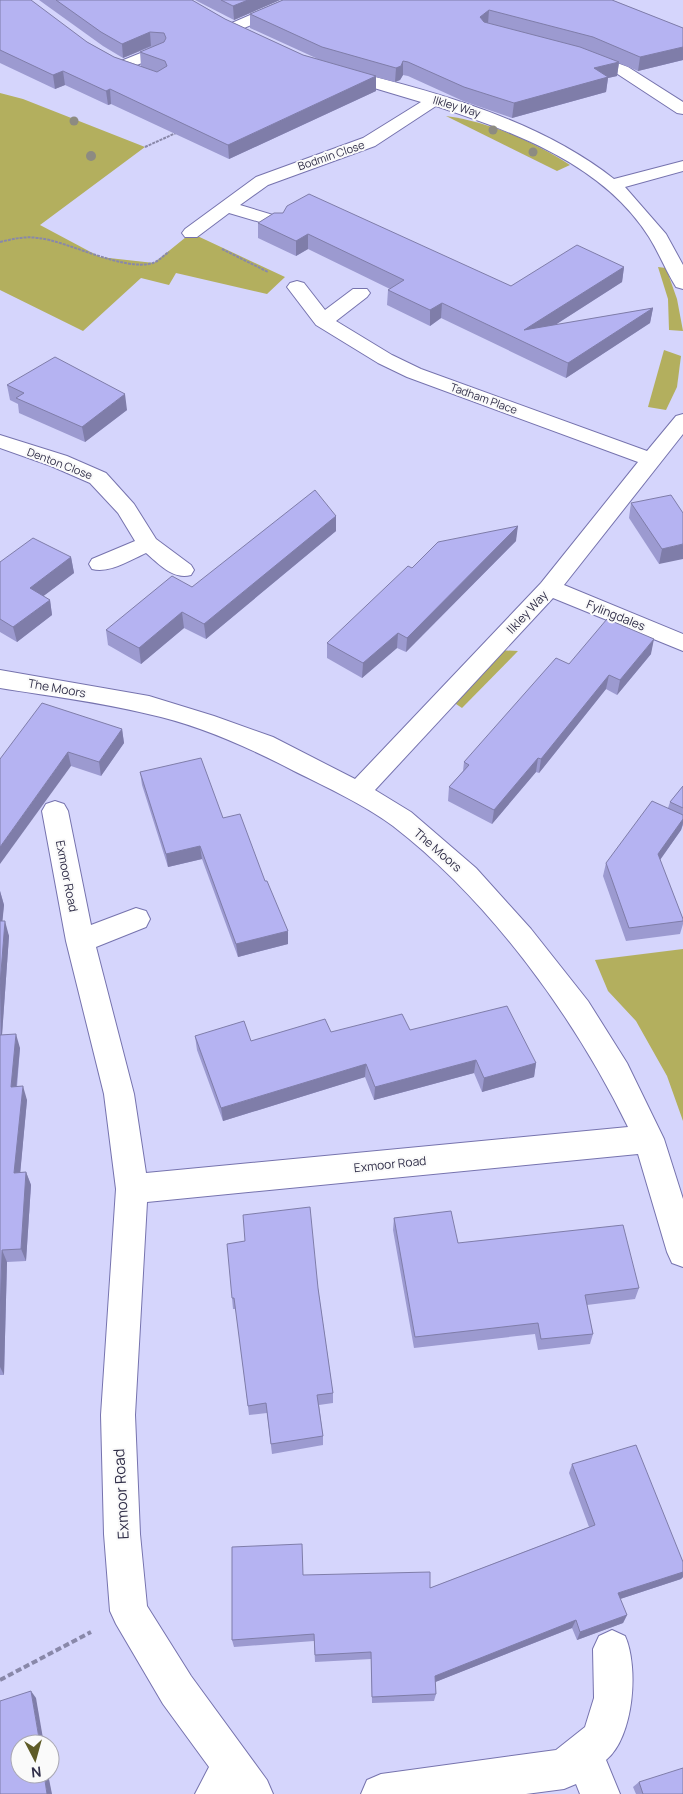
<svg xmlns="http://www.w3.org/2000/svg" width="683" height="1794" viewBox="0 0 683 1794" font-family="Manrope,sans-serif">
<rect width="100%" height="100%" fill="#d5d5fc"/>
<g fill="#b3af5e">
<polygon points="0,93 23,99 145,147 40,225 100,257 154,263 191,233 285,277 267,294 176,273 169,285 141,278 83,331 0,290"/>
<path d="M 446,116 C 490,122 532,141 570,165 L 557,171 Z"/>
<polygon points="658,267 666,268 677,299 683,331 669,330 668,299"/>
<polygon points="664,350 681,356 677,387 666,410 648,407"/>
<polygon points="496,650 518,651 462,708 453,702"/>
<polygon points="683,949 683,1121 667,1076 636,1021 608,991 595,960"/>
</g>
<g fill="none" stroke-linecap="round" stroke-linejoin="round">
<defs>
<g id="minor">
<polygon points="285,0 306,0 303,3 237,31 227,31 224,28 227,25"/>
<polygon points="158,46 164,48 166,51 164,54 122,71 114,66 116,63"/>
<polygon points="582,50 628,67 683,102 683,114 677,113 616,73 576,58 574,55 576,52"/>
<path d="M 340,68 C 433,91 538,119 614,179 L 683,161 L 683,171 L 625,187 L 666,234 L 683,265 L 683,289 L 676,287 C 666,271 659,253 649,237 C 603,164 514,132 436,106 L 375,146 L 268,185 L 240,205 L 283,218 L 286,222 L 283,226 L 277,227 L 229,213 L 197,237 L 185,237 L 182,233 L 185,229 L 256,177 L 363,138 L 421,102 L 334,76 L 332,73 Z"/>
<path d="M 297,281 L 304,283 L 325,310 L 353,289 L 367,289 L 370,293 L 367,297 L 336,321 L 392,355 L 421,369 L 647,451 L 676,416 L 683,414 L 683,434 L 564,585 L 683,634 L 683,651 L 553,598 L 375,790 L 411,812 L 476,868 L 531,929 L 588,1001 L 627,1063 L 664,1139 L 683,1199 L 683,1267 L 672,1263 L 667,1252 L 638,1154 L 147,1202 L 135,1415 L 140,1534 L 147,1606 L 191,1676 L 267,1780 L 273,1794 L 195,1794 L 209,1767 L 163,1704 L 116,1624 L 110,1611 L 104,1534 L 101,1415 L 116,1189 L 104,1094 L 66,941 L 42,811 L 46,804 L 55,801 L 64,804 L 68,811 L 91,925 L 136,908 L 146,911 L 150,919 L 146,927 L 96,947 L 134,1094 L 146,1173 L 628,1127 C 575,1018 490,901 393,826 C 363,804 328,788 294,771 C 248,747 199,725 148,714 C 99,702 49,696 0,688 L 0,670 L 149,696 L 214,716 L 273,737 L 355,779 L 541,583 L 638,462 L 407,377 L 378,363 L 316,325 L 287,287 L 290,283 Z"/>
<path d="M 0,435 L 67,456 L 106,473 L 134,504 L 156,539 L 191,565 L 194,570 L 191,575 C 173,580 159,564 146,553 C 130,560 109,574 92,569 L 89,564 L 92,559 L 135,541 L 118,513 L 90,483 L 51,466 L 0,448 Z"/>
<path d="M 612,1630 L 625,1636 C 639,1667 634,1737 606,1760 L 620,1794 L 580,1794 L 576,1784 L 564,1789 L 526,1794 L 361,1794 L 367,1780 L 381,1774 L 556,1750 L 585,1727 L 594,1698 L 593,1649 L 599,1636 Z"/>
</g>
</defs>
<use href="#minor" stroke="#7673ae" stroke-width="2"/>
<g stroke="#8988a9" stroke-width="2" stroke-dasharray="3 1" stroke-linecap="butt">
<polyline points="145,147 178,132"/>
<path d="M 0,242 C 13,239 24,236 38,238 C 68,241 124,272 153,263 C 159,261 164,255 169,252"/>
<polyline points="222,249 268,272"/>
</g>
<polyline stroke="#8988a9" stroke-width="4" stroke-dasharray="6 3" stroke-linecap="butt" points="0,1680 91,1632"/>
<use href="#minor" fill="#fff" fill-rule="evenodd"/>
</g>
<g fill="#8d8b82">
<circle cx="74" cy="121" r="4.5"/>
<circle cx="493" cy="130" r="4.5"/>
<circle cx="533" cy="152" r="4.5"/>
<circle cx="91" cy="156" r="5"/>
</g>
<g fill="#9c9ad0">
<polygon points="0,0 87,42 114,57 141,66 140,52 153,46 123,58 103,46 39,0 192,0 225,19 303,55 318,59 250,28 250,14 612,0 683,28 683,60 638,71 619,63 617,76 608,78 606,92 512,118 463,101 408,76 403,75 400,80 395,82 376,77 376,91 229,159 111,104 108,105 65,85 55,89 0,63"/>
<polygon points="195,0 280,0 234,20"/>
<polygon points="274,213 511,286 624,267 622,282 555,325 653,308 650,323 566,378 441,318 430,326 387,305 388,290 390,289 308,249 296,256 258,238 258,223"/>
<polygon points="7,385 127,410 85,442 19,413 18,404 10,400"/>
<polygon points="631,503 683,513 659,564 629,518"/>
<polygon points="336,516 336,531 206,639 184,628 141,664 108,645 106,630"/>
<polygon points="516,541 406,652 397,648 362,678 327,658 327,643 412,568"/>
<polygon points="71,557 74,573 43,596 50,600 52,615 17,642 0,632 0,562"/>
<polygon points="651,654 617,695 606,689 539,773 536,772 492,824 448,801 449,787 463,771 464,762 569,664"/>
<polygon points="122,729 124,743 101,776 71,766 0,759"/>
<polygon points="140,772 223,818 288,944 238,957 202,859 168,867 142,785"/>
<polygon points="683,786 683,825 681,830 660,860 683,919 683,924 680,934 626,941 603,876 606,863 668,808 670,802"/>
<polygon points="0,891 4,905 2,921 9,936 2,1035 20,1048 17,1087 27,1100 20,1173 26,1172 31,1185 26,1261 7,1262 4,1375 0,1375"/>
<polygon points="410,1030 536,1063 534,1077 482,1092 474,1073 374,1100 365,1077 223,1121 197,1050 195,1036 251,1041 331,1032"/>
<polygon points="394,1218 458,1243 639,1288 635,1299 587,1305 593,1334 590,1344 538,1350 535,1334 414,1348 393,1230"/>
<polygon points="318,1288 333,1393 333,1403 319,1405 323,1436 323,1445 272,1454 267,1413 249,1415 236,1309 233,1309 232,1298"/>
<polygon points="572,1464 683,1572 683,1577 681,1579 620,1599 627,1615 623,1623 577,1640 572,1628 435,1682 436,1694 434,1701 372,1703 371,1659 315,1662 314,1641 234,1647 232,1640 303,1575 430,1588 589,1527 569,1473"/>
<polygon points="639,1782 683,1794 636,1794 633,1787"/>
</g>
<g fill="#7f7da9">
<polygon points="248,0 280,0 234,20 233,6"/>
<polygon points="489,10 488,24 479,31 480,17"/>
<polygon points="150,32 151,46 123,58 122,44"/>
<polygon points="683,47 683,60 638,71 640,57"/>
<polygon points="403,61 403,75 400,80 395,82 396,68"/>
<polygon points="619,62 617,76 608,78 606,92 512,118 514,103 594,68"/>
<polygon points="63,71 65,85 55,89 53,75"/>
<polygon points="376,76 376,91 229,159 228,145"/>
<polygon points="110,89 111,104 108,105 106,91"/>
<polygon points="308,234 308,249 296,256 296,241"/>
<polygon points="624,267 622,282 527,343 524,330"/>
<polygon points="442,303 441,318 430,326 430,310"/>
<polygon points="653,308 650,323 566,378 568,363"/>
<polygon points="125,394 127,410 85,442 82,427"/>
<polygon points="336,516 336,531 206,639 204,624"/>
<polygon points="518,526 516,541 406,652 407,638"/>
<polygon points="683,544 683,559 659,564 662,549"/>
<polygon points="71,557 74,573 33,604 30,588"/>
<polygon points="50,600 52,615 17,642 13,627"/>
<polygon points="182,612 184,628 141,664 139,648"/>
<polygon points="398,633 397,648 362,678 363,663"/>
<polygon points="654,639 651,654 617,695 620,680"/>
<polygon points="609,675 606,689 539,773 541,759"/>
<polygon points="122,729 124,743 101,776 99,762"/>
<polygon points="68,752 71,766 0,864 0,847"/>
<polygon points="538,758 536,772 492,824 494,810"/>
<polygon points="683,819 683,823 681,830 655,867 658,854"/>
<polygon points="200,846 202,859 168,867 166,854"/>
<polygon points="0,891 4,905 1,936 0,934"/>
<polygon points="5,921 9,936 1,1049 0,985"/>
<polygon points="288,931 288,944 238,957 236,944"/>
<polygon points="16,1034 20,1048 15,1100 11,1087"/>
<polygon points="476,1060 474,1073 374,1100 375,1087"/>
<polygon points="536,1063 534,1077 482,1092 484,1078"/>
<polygon points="366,1064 365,1077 223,1121 221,1108"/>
<polygon points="23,1086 27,1100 19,1186 14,1173"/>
<polygon points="26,1172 31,1185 26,1261 21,1249"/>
<polygon points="2,1250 7,1262 4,1375 0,1367 0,1316"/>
<polygon points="683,1572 683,1577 681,1579 614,1601 618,1593"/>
<polygon points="627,1615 623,1623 577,1640 580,1632"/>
<polygon points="576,1620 572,1628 433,1683 435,1676"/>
<polygon points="31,1691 36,1698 44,1744 40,1744"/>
<polygon points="44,1774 48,1774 52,1794 47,1794"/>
</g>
<g fill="#b5b3f2" stroke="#7f7da9">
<polygon points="0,0 31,0 87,42 114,57 157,72 167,66 165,61 140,52 164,42 166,38 164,33 150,32 122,44 101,32 56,0 192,0 225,19 303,55 376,76 228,145 110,89 106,91 63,71 53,75 0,50"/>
<polygon points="221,0 248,0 233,6"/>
<polygon points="283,0 612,0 683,28 683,47 640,57 593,37 489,10 480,17 484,22 580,47 619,62 594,68 608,77 514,103 464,87 408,62 403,61 401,66 396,68 322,47 250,14"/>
<polygon points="309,194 511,286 577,245 624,267 524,330 653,308 568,363 442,303 430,310 388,290 404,280 308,234 296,241 258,223 274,213 283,213 287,206"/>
<polygon points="55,357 125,394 82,427 16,398 24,393 7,385"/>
<polygon points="315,490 336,516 204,624 182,612 139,648 106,630 172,576 192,587"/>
<polygon points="671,495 683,513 683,544 662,549 631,503"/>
<polygon points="518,526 407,638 398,633 363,663 327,643 408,566 412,568 438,542"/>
<polygon points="33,538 71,557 30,588 50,600 13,627 0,619 0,562"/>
<polygon points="607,619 654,639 620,680 609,675 541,759 538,758 494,810 449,787 469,765 464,762 556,658 569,664"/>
<polygon points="42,703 122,729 99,762 68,752 0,847 0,759"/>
<polygon points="201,758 223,818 240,814 265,881 267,881 288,931 236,944 200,846 166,854 140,772"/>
<polygon points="683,786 683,808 670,802"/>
<polygon points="652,801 683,815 683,819 658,854 683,919 683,921 629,928 606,863"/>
<polygon points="0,921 5,921 0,985"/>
<polygon points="507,1006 536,1063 484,1078 476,1060 375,1087 366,1064 221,1108 195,1036 244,1021 251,1041 325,1019 331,1032 402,1014 410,1030"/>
<polygon points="16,1034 11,1087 23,1086 14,1173 26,1172 21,1249 2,1250 0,1316 0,1035"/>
<polygon points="310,1207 318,1288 333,1393 317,1395 323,1436 271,1444 266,1403 248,1406 234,1298 232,1298 227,1244 245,1241 243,1215"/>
<polygon points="451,1211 458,1243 623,1225 639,1288 585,1295 593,1334 541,1339 538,1323 415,1337 394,1218"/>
<polygon points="636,1445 683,1562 683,1572 618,1593 627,1615 580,1632 576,1620 435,1676 436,1694 372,1697 371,1652 315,1655 314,1634 232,1640 232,1547 302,1544 303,1575 430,1572 430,1588 595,1525 572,1464"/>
<polygon points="31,1691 40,1744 20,1744 20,1774 44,1774 47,1794 0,1794 0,1701"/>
<polygon points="683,1768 683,1794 643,1794 639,1782"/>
</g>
<g text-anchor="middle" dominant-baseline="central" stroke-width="4" stroke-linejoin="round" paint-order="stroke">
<g font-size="11" fill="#302e48" stroke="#fafafa">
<text transform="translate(457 106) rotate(17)">Ilkley Way</text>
<text transform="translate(331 155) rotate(-19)">Bodmin Close</text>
<text transform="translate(484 398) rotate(20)">Tadham Place</text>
<text transform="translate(60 463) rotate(21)">Denton Close</text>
</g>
<g font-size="12" fill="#302e48" stroke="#fafafa">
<text transform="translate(527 612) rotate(-47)">Ilkley Way</text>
<text transform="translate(616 615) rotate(22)">Fylingdales</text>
<text transform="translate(57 688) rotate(10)">The Moors</text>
<text transform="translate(438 850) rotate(41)">The Moors</text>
<text transform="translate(67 876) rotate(79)">Exmoor Road</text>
<text transform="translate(390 1164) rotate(-6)">Exmoor Road</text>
</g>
<g font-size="15" fill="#302e48" stroke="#fafafa">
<text transform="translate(121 1494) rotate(-93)">Exmoor Road</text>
</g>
</g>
<g transform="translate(35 1759) rotate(174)"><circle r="24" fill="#fafafa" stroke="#a9a8b3"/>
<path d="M0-4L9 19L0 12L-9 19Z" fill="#5e5b27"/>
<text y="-8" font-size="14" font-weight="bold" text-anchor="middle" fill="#302e48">N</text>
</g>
</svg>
